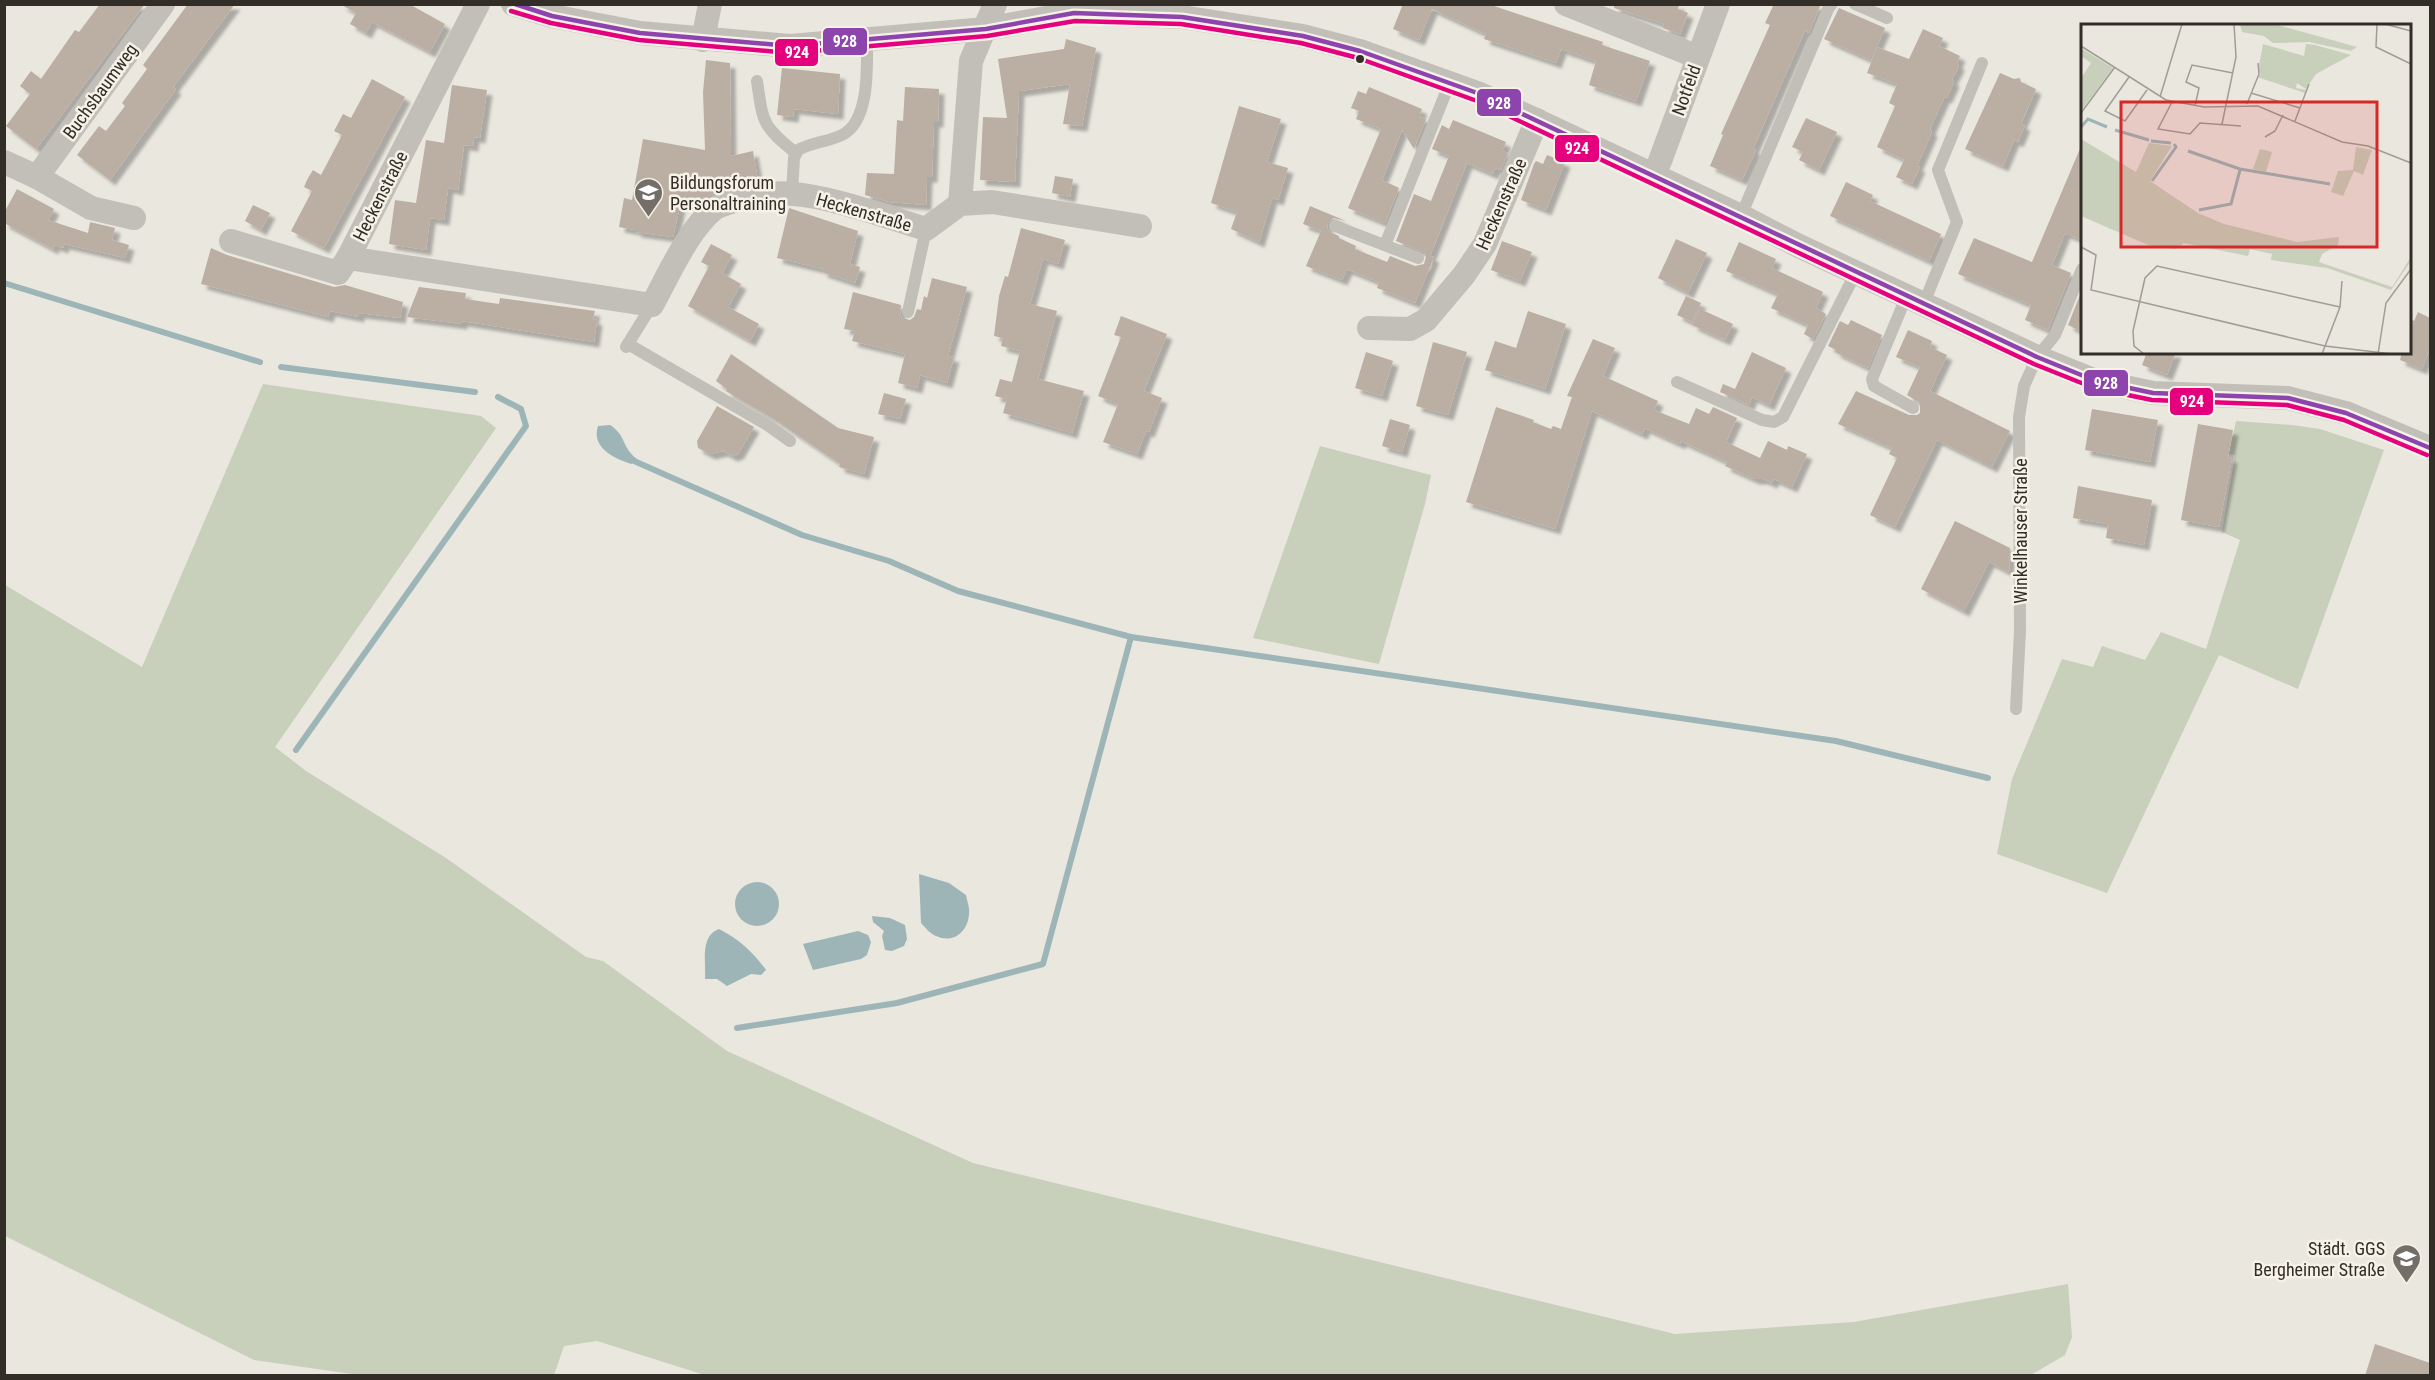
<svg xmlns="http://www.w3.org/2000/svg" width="2435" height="1380" viewBox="0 0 2435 1380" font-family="'Roboto Condensed',sans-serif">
<defs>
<filter id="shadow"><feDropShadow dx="5.5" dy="5.5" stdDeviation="1.5" flood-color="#0004"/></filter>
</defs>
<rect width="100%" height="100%" fill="#eae7df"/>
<g fill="#c8cfbb">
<polygon points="263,384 481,416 496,428 275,747 306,771 446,858 586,957 603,961 727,1051 973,1163 1675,1334 1854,1322 2068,1284 2072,1337 2065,1355 2029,1376 708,1376 597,1341 564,1346 554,1375 359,1375 254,1360 5,1236 5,585 142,667"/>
<polygon points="2236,421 2292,425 2320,429 2384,450 2298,689 2219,655 2107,893 1997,854 2012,779 2062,659 2093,667 2102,646 2145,660 2161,632 2206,649 2240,540 2222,532 2235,455 2229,454"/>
<polygon points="1320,446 1431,475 1425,504 1379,664 1253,638"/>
</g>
<g fill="#9eb5b8">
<path d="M 610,425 C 627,436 621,447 637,459 L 631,464 C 614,458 591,448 598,426 Z"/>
<path d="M 919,874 L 949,883 L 966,895 C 967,901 970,908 969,914 C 968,932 953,944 936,936 C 930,934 926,928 921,923 Z"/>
<circle cx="757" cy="904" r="22"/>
<polygon points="872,916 890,918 905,925 907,939 904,946 892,951 885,950 882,936 884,931 873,922"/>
<path d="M 719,929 C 739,939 754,953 766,970 L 761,975 L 751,974 L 727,986 L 717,979 L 705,979 C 706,961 700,936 719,929 Z"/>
<polygon points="858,931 868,935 871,942 867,955 861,959 813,970 803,944"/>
</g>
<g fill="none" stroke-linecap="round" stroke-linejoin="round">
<g stroke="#9eb5b8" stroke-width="6">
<polyline points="4,283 260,362"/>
<polyline points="281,367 475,392"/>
<polyline points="634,461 802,535 889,561 958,591 1131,637 1836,741 1988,778"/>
<polyline points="296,750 526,426 521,409 498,397"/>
<polyline points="737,1028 897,1003 1043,964 1131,637"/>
</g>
</g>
<g fill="#bbaea3" filter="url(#shadow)">
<polygon points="100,4 145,4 36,149 6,126 30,94 20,86 31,71 41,79 75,30 79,32"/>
<polygon points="188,4 235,4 173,87 176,89 110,180 77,155 99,126 106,131 125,106 122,103 147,69 143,65"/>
<polygon points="340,4 409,4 445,24 430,52 372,22 366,33 350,24 356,13"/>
<polygon points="1403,4 1488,4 1603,42 1602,45 1650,61 1636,101 1589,85 1596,61 1561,49 1556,63 1484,39 1486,34 1432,9 1419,40 1393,29"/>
<polygon points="1614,4 1679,4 1678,9 1688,13 1680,34 1663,28 1664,24 1614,8"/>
<polygon points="1774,4 1821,4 1809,33 1805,30 1753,149 1756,150 1742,180 1710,166 1723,135 1721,134 1770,25 1765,23"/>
<polygon points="1839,8 1885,28 1871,60 1824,39"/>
<polygon points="1923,29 1943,38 1939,46 1960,56 1957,62 1959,66 1952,79 1954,82 1947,97 1944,98 1930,129 1932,132 1917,166 1920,167 1912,184 1896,177 1904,160 1907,161 1877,147 1895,106 1889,103 1897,84 1867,73 1877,47 1909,59"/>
<polygon points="1066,39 1096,48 1082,126 1063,124 1070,84 1019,91 1015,182 980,180 983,117 1007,118 998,59 1064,49"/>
<polygon points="706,60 730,63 731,156 753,151 758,181 727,188 706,197 681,202 673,237 636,232 636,230 619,227 624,198 632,200 643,139 705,150 703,92"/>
<polygon points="782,68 840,74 838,114 794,109 793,117 777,115"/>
<polygon points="2000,73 2014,79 2020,78 2021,82 2036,89 2021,124 2025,125 2018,142 2014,140 2003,166 1965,149"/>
<polygon points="372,79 405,97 324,248 291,231 312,191 304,187 308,178 313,170 321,175 342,135 334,131 343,114 351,118"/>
<polygon points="452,85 487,90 480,138 474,137 473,146 464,145 458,190 448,188 444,220 430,218 426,250 389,244 395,200 416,203 426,140 444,143"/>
<polygon points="905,87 939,89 938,122 934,122 932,177 927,177 926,205 890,202 865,195 867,173 894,174 897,120 903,121"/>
<polygon points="1369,87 1422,109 1419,116 1426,119 1414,149 1402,130 1382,180 1399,188 1385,223 1348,208 1381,129 1356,119 1359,111 1351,108 1358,91 1366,94"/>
<polygon points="1239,106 1281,119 1267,162 1288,168 1278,200 1272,198 1259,242 1231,229 1237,212 1211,203"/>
<polygon points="1806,118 1837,132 1819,170 1799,160 1803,152 1792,147"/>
<polygon points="1453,120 1506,142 1502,151 1508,153 1501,170 1495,168 1493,174 1467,163 1430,256 1434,257 1415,303 1377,288 1379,282 1347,269 1342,280 1306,266 1321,231 1303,224 1310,206 1346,221 1333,218 1328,223 1327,228 1332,233 1339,236 1339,238 1356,246 1355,249 1387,262 1390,256 1415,266 1424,264 1426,257 1424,252 1396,241 1414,194 1431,201 1449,156 1432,149 1442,125 1449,129"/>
<polygon points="2082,144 2082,240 2065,233 2052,265 2071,273 2048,330 2025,320 2031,305 1958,274 1974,238 2032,262"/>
<polygon points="1547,155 1565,162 1546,210 1521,200 1534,164 1536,161 1543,164"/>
<polygon points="1055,176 1073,179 1070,197 1052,193"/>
<polygon points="1846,182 1873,195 1870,201 1941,234 1929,261 1830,216"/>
<polygon points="17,189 54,209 48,220 88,233 90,222 115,228 112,240 129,245 125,258 64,244 63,248 54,245 53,249 4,223 4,213"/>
<polygon points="253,205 270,213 261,230 245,221"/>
<polygon points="789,208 858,231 850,264 860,267 855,283 822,272 823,269 777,258"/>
<polygon points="1021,228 1065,240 1058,264 1043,259 1030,304 1057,311 1038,379 1084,391 1072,433 1003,413 1007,399 995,396 1000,379 1012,382 1020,351 1001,346 1003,338 994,336 999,296 1005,276 1008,277"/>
<polygon points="1676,239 1707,253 1688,293 1658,278"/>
<polygon points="1502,241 1532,252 1520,281 1491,270"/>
<polygon points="1739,242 1776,259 1772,268 1823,292 1816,308 1826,314 1813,339 1804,334 1808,325 1771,308 1778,294 1726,271"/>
<polygon points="711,244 732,255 722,273 741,284 728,307 759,324 750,341 688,306 709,266 701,262"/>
<polygon points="211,248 227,255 334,287 345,285 403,302 400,318 359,313 359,317 330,311 328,317 201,284"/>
<polygon points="932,278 967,287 948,356 954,357 947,383 920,375 917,388 898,383 905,354 852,341 855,331 844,329 853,292 901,305 900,315 903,318 910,320 914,317 917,309 921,310 924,296 927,298"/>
<polygon points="419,287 466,293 465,299 499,304 500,298 595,311 593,319 597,320 594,342 462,321 462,324 407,317"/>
<polygon points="2082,290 2082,332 2068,325"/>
<polygon points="1686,296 1701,303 1692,322 1677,315"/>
<polygon points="1700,309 1733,324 1725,340 1692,325"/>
<polygon points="1528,311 1566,324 1545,389 1485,370 1495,341 1516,348"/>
<polygon points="2418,312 2430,318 2430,348 2422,369 2400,360 2402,352 2409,352 2409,318 2414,321"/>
<polygon points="1121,316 1167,334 1144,391 1162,398 1149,432 1146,431 1137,454 1103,442 1118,404 1098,396 1121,337 1114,335"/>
<polygon points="1851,320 1882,335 1868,368 1835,352 1836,350 1828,346 1840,321 1848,325"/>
<polygon points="1908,330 1932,341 1930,347 1947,355 1930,391 2010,431 1992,467 1937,440 1895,527 1870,515 1897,458 1889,454 1892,448 1838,424 1856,391 1909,415 1917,415 1920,413 1920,403 1907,395 1920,367 1896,357"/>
<polygon points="1593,339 1615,348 1603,376 1658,401 1654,410 1689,424 1696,408 1709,414 1713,407 1737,418 1726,442 1760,458 1768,441 1787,450 1788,446 1807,454 1792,487 1774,479 1772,483 1763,479 1754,479 1725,466 1727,462 1681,441 1680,444 1645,428 1642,434 1592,411 1555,529 1466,502 1496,407 1534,420 1533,422 1551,429 1553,426 1561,429 1572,397 1567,396"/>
<polygon points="1433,342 1467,352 1448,415 1416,406"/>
<polygon points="1366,352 1393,361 1382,396 1355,388"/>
<polygon points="1752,352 1786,368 1769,405 1752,397 1749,405 1720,392 1723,384 1735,389"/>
<polygon points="2147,352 2176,352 2167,375 2142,365"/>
<polygon points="731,354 838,428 874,437 864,474 839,467 840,464 774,419 726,391 727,389 716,381"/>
<polygon points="884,393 906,399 900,419 878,414"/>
<polygon points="717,406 754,427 738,454 732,456 723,451 710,454 698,448 697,441"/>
<polygon points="2092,409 2158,420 2150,462 2085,450"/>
<polygon points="1390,419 1410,425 1402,452 1382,446"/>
<polygon points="2198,424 2233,430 2228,457 2232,458 2219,527 2181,520"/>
<polygon points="2078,486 2152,500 2144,545 2106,538 2108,524 2073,518"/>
<polygon points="1955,521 2010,548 2009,572 1989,562 1964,611 1921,589"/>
<polygon points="2375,1344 2430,1363 2430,1376 2365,1376"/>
</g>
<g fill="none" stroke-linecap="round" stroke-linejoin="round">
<g stroke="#c2bfb9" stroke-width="12">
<polyline points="1855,4 1887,18"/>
<path d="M 757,81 C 763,123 762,126 796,153"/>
<path d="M 792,193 L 794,158 L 798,150 C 812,142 828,142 842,135 C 870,121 867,67 867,40"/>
<polyline points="1741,216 1829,7 1832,4"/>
<polyline points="1335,226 1418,258"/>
<polyline points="1385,245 1450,82"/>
<polyline points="1907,295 1872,379 1874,386 1913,408"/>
<polyline points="1924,303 1957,222 1938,170 1982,63"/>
<polyline points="908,312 926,229"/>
<polyline points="628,344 769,426 790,441"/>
<polyline points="626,347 652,305"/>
<polyline points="1677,382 1762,420 1774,422 1783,417 1856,272"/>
<polyline points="2016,709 2020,631 2019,417 2024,386 2037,357 2055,335 2082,269"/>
</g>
<g stroke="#c2bfb9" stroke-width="24">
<path d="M 478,4 L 348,258 L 652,305 C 668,276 688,230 714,209 C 718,206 725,204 731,202 C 789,177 868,212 926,229 L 960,204 L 992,202 L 1140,226"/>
<polyline points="513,4 552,16 640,33 790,46 986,29 1074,13 1182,17 1303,36 1360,51 1480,94 1741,216 1799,246 2037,357 2096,381 2153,393 2288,398 2346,413 2430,448"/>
<polyline points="1566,4 1698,57"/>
<polyline points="703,40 710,4"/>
<polyline points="4,162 37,177 163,4"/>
<polyline points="1653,176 1660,161 1718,4"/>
<polyline points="37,177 91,208 134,218"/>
<polyline points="960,204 971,61 995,4"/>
<polyline points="231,241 338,273 348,258"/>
<polyline points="1369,328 1410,329 1426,320 1464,275 1485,244 1537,120"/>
</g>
<defs>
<polyline id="bus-1" points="515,4 552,16 640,33 790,46 986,29 1074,13 1182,17 1303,36 1360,51 1480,94 2037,357 2096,381 2153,393 2288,398 2346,413 2430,448"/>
<polyline id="bus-2" points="511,11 551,23 639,40 790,53 987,36 1075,21 1181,24 1301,43 1358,58 1477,101 2034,364 2094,388 2152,400 2287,405 2344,420 2427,455"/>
</defs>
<use href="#bus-1" stroke="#f6f2e7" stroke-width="9"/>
<use href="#bus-2" stroke="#f6f2e7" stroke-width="9"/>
<use href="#bus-1" stroke="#8e44ad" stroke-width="4.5"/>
<use href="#bus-2" stroke="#e5007d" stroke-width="4.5"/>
</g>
<defs>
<symbol id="university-pin" viewBox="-11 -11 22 30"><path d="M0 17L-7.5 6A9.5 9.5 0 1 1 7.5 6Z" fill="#736e68" stroke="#f6f2e7"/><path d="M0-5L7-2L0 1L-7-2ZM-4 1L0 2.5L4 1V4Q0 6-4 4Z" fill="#fff"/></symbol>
<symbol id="school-pin" viewBox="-11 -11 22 30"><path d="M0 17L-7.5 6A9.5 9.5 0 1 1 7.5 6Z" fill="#736e68" stroke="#f6f2e7"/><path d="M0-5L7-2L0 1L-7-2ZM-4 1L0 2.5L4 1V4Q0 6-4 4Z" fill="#fff"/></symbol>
</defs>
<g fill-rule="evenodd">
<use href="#university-pin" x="632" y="176" width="33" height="45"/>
<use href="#school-pin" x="2390" y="1242" width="33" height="45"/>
</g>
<circle fill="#332d28" stroke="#f6f2e7" stroke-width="2" cx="1360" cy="59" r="5"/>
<g text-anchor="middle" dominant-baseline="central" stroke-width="5" stroke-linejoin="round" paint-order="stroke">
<g font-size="18" fill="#332d28" stroke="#f6f2e7">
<text transform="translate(1686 90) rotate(-70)">Notfeld</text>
<text transform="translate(100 91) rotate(-54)">Buchsbaumweg</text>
<text transform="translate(380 196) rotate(-63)">Heckenstraße</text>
<text transform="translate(1501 204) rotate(-66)">Heckenstraße</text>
<text transform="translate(864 212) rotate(16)">Heckenstraße</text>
<text transform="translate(2020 531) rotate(-90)">Winkelhauser Straße</text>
</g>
<g font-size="18" fill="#332d28" stroke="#f6f2e7" text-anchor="start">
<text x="670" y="182">Bildungsforum<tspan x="670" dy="21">Personaltraining</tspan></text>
<text x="2385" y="1248" text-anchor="end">Städt. GGS<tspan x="2385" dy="21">Bergheimer Straße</tspan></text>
</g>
</g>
<g transform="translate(2081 24)">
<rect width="330" height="330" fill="#eae7df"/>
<path d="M 159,0 L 193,0 L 276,23 L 270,27 L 228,18 L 192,19 L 183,12 L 161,8 ZM 182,20 L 223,32 L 225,20 L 234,21 L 270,31 L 235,50 L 225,65 L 216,59 L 215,64 L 225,66 L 224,69 L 176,53 L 180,50 L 177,47 ZM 0,24 L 32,44 L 0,87 L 0,54 L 10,39 L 0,32 ZM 0,115 L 55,148 L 68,119 L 91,122 L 69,157 L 117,189 L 143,200 L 216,218 L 258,213 L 257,221 L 241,230 L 238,238 L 311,263 L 330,233 L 330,237 L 310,266 L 246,244 L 190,236 L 191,230 L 169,225 L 167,232 L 103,219 L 95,225 L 67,221 L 0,192 ZM 275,123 L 291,126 L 282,151 L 273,147 L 262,172 L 250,168 L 257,147 L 272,146 ZM 179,125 L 191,128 L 185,148 L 172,145 Z" fill="#c8cfbb"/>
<path fill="none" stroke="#9eb5b8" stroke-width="3" d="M 0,103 L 7,95 L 26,103M 34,106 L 68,116M 70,117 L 90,119M 107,127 L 159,145 L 249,160M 71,157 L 95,123 L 93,120M 118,186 L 150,180 L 159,146"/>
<path fill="none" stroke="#a19d96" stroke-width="1.5" d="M 296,0 L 295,23 L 330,40M 304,0 L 330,7M 0,22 L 85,76 L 123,83 L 177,82 L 261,118 L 287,122 L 330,139M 48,53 L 24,87 L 44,97 L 66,66M 170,69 L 219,84M 79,73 L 101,0M 91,78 L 77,105 L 109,110 L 119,99 L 160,102M 166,80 L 178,50 L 177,39M 114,82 L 118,64 L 105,58 L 111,41 L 152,49M 0,89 L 34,43M 214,97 L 228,60M 141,100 L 155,33 L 153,0M 184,113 L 194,107 L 202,91M 0,223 L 15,231 L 10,266 L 244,322 L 311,330M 63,330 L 53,322 L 52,307 L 64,254 L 76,242 L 259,283M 241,330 L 259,283 L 261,257M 297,330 L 305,279 L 330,245"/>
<path fill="#d62828" fill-opacity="0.15" stroke="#d62828" stroke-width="3" d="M 40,78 L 296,78 L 296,223 L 40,223 Z"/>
<rect width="330" height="330" fill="none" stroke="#332d28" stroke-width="3"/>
</g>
<g stroke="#f6f2e7" stroke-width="2">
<rect x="822" y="27" width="46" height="29" rx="6" fill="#8e44ad"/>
<rect x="774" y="38" width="45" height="29" rx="6" fill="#e5007d"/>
<rect x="1476" y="88" width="46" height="29" rx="6" fill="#8e44ad"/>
<rect x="1554" y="134" width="46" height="29" rx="6" fill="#e5007d"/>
<rect x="2083" y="369" width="46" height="28" rx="6" fill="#8e44ad"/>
<rect x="2169" y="387" width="45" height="29" rx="6" fill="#e5007d"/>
</g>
<g font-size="16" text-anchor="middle" font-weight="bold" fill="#fff">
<text x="845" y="47">928</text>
<text x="797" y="58">924</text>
<text x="1499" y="109">928</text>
<text x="1577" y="154">924</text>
<text x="2106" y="389">928</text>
<text x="2192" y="407">924</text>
</g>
<rect width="2435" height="1380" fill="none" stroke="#332d28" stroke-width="12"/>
</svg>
